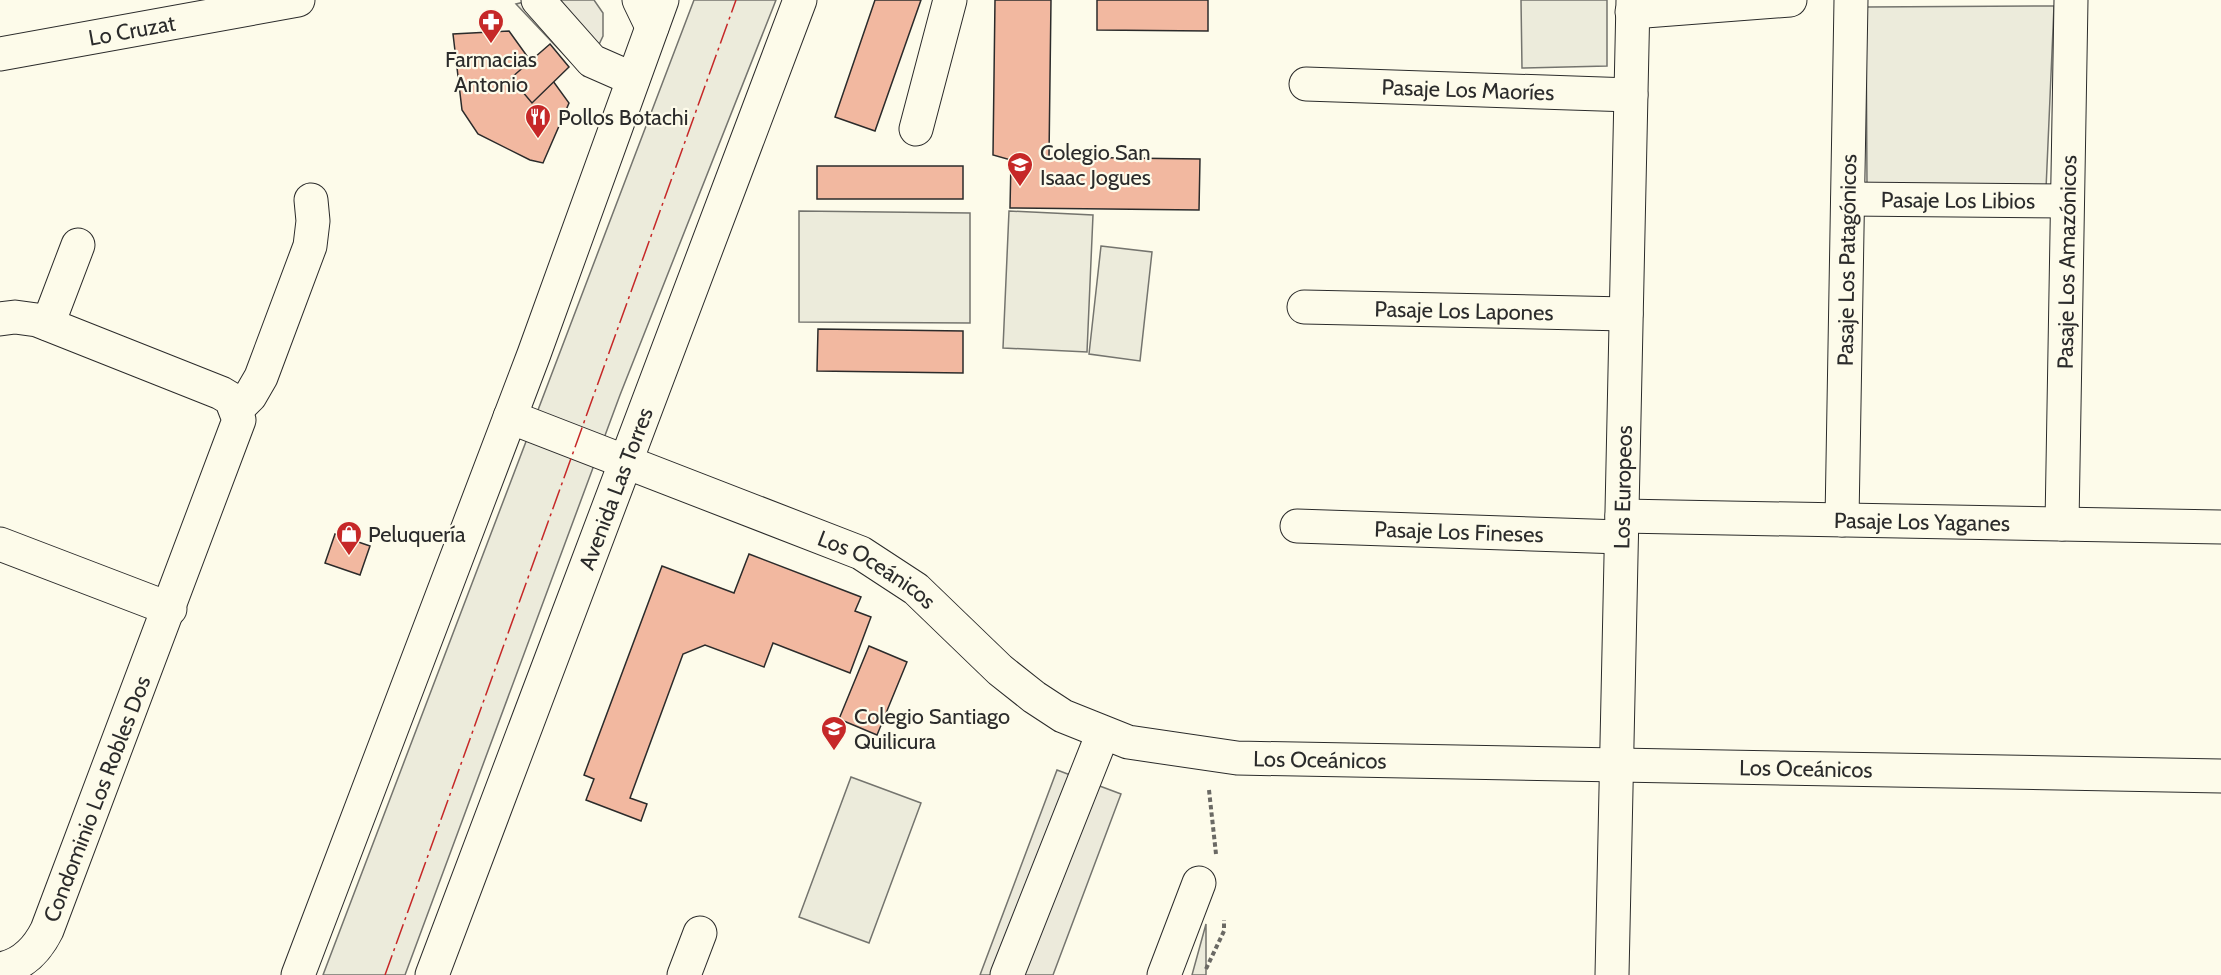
<svg xmlns="http://www.w3.org/2000/svg" width="2221" height="975" viewBox="0 0 2221 975" font-family="Cabin,sans-serif">
<rect width="100%" height="100%" fill="#fdfbea"/>
<g fill="#ecebdb" stroke="#74746e" stroke-width="1.5">
<polygon points="694,0 776,0 620,395 405,975 323,975"/>
<polygon points="1521,0 1607,0 1607,66 1522,68"/>
<polygon points="2054,6 2046,189 1867,186 1866,7"/>
<polygon points="799,211 970,213 970,323 799,322"/>
<polygon points="1009,211 1093,215 1087,352 1003,348"/>
<polygon points="1101,246 1152,252 1140,361 1089,354"/>
<polygon points="851,777 921,803 869,943 799,917"/>
<polygon points="1206,924 1206,975 1192,975"/>
</g>
<g fill="#eceadb" stroke="#74746e" stroke-width="1.5">
<polygon points="532,0 594,0 603,13 603,36 584,76 516,4"/>
<polygon points="1057,770 1121,794 1053,975 980,975"/>
</g>
<g fill="#f2b8a0" stroke="#2b2b2b" stroke-width="1.5">
<polygon points="875,0 921,0 875,131 835,117"/>
<polygon points="995,0 1051,0 1049,157 1200,159 1199,210 1010,208 1011,160 993,155"/>
<polygon points="1097,0 1208,0 1208,31 1097,30"/>
<polygon points="509,31 532,63 553,81 569,103 543,163 530,160 478,134 462,110 453,34"/>
<polygon points="550,44 569,67 532,103 511,78"/>
<rect x="817" y="166" width="146" height="33"/>
<polygon points="818,329 963,331 963,373 817,371"/>
<polygon points="335,534 370,546 360,575 325,563"/>
<polygon points="749,554 861,597 855,611 871,617 850,673 773,643 764,667 705,645 683,654 630,798 647,804 641,821 586,800 594,779 584,775 662,566 734,593"/>
<polygon points="869,646 907,662 877,735 839,719"/>
</g>
<g fill="none" stroke-linecap="round" stroke-linejoin="round">
<defs>
<g id="minor">
<polyline points="538,0 592,61 633,79"/>
<polyline points="1632,12 1790,0"/>
<path id="s1" d="M 1306,84 L 1631,95"/>
<polyline points="916,129 950,0"/>
<path id="s2" d="M 1848,199 L 2067,201"/>
<path id="s3" d="M 1304,307 L 1626,314"/>
<path d="M 0,319 L 15,317 L 37,320 L 221,393 L 231,399 L 239,420 L 47,930 C 37,950 23,965 0,969"/>
<polyline points="48,324 78,245"/>
<polyline points="237,409 250,396 261,377 310,246 313,221 311,200"/>
<path id="s4" d="M 510,417 L 861,553 L 916,589 L 1000,670 L 1034,697 L 1063,716 L 1128,742 L 1237,758 L 2221,776"/>
<path id="s5" d="M 1622,516 L 2221,527"/>
<path id="s6" d="M 1842,520 L 1851,0"/>
<path id="s7" d="M 2062,524 L 2071,0"/>
<path id="s8" d="M 1297,526 L 1621,537"/>
<polyline points="0,544 170,609"/>
<polyline points="298,975 534,354 662,0"/>
<path id="s9" d="M 432,975 L 800,0"/>
<polyline points="684,975 700,933"/>
<polyline points="1007,975 1103,733"/>
<polyline points="1164,975 1199,883"/>
<path id="s10" d="M 1612,975 L 1633,0"/>
</g>
<g id="major">
<polyline points="639,0 652,27"/>
<path id="s11" d="M 0,54 L 298,0"/>
</g>
</defs>
<use href="#minor" stroke="#2b2b2b" stroke-width="35"/>
<use href="#major" stroke="#2b2b2b" stroke-width="35"/>
<g stroke="#6a6964" stroke-width="4" stroke-dasharray="4.5 3" stroke-linecap="butt">
<polyline points="1209,790 1216,854"/>
<polyline points="1206,969 1224,931 1224,920"/>
</g>
<use href="#minor" stroke="#fdfbea" stroke-width="33"/>
<use href="#major" stroke="#fdfbea" stroke-width="33"/>
<polyline stroke="#c62828" stroke-width="1.5" stroke-dasharray="21 4.5 3 4.5" stroke-linecap="butt" points="385,975 736,0"/>
</g>
<defs>
<symbol id="pharmacy-pin" viewBox="-11 -11 22 30"><path d="M0 17L-7.5 6A9.5 9.5 0 1 1 7.5 6Z" fill="#c62828" stroke="#fdfbea"/><path d="M-2-6h4v4h4v4h-4v4h-4v-4h-4v-4h4Z" fill="#fff"/></symbol>
<symbol id="restaurant-pin" viewBox="-11 -11 22 30"><path d="M0 17L-7.5 6A9.5 9.5 0 1 1 7.5 6Z" fill="#c62828" stroke="#fdfbea"/><path d="M-5-6h1v4h1v-4h1v4h1v-4h1v5L-1.5 .5V6h-2V.5L-5-1ZM5-6V6H3V1.5H1.5Q1.5-4 5-6Z" fill="#fff"/></symbol>
<symbol id="school-pin" viewBox="-11 -11 22 30"><path d="M0 17L-7.5 6A9.5 9.5 0 1 1 7.5 6Z" fill="#c62828" stroke="#fdfbea"/><path d="M0-5L7-2L0 1L-7-2ZM-4 1L0 2.5L4 1V4Q0 6-4 4Z" fill="#fff"/></symbol>
<symbol id="shop-pin" viewBox="-11 -11 22 30"><path d="M0 17L-7.5 6A9.5 9.5 0 1 1 7.5 6Z" fill="#c62828" stroke="#fdfbea"/><path d="M-5-2.5h2.3a2.7 3.5 0 0 1 5.4 0H5L5.5 6h-11ZM-1.5-2.5h3a1.5 2.3 0 0 0-3 0Z" fill="#fff"/></symbol>
</defs>
<g fill-rule="evenodd">
<use href="#pharmacy-pin" x="476" y="7" width="30" height="40"/>
<use href="#restaurant-pin" x="523" y="102" width="30" height="40"/>
<use href="#school-pin" x="1005" y="150" width="30" height="40"/>
<use href="#shop-pin" x="334" y="519" width="30" height="40"/>
<use href="#school-pin" x="819" y="714" width="30" height="40"/>
</g>
<g text-anchor="middle" dominant-baseline="central" stroke-width="4.5" stroke-linejoin="round" paint-order="stroke">
<g font-size="22" fill="#2b2b2b" stroke="#fdfbea">
<text stroke="none"><textPath href="#s11" startOffset="134">Lo Cruzat</textPath></text>
<text stroke="none"><textPath href="#s1" startOffset="162">Pasaje Los Maoríes</textPath></text>
<text stroke="none"><textPath href="#s2" startOffset="110">Pasaje Los Libios</textPath></text>
<text stroke="none"><textPath href="#s6" startOffset="260">Pasaje Los Patagónicos</textPath></text>
<text stroke="none"><textPath href="#s7" startOffset="262">Pasaje Los Amazónicos</textPath></text>
<text stroke="none"><textPath href="#s3" startOffset="160">Pasaje Los Lapones</textPath></text>
<text stroke="none"><textPath href="#s9" startOffset="520">Avenida Las Torres</textPath></text>
<text stroke="none"><textPath href="#s10" startOffset="488">Los Europeos</textPath></text>
<text stroke="none"><textPath href="#s5" startOffset="300">Pasaje Los Yaganes</textPath></text>
<text stroke="none"><textPath href="#s8" startOffset="162">Pasaje Los Fineses</textPath></text>
<text stroke="none"><textPath href="#s4" startOffset="398">Los Oceánicos</textPath></text>
<text stroke="none"><textPath href="#s4" startOffset="900">Los Oceánicos</textPath></text>
<text stroke="none"><textPath href="#s4" startOffset="1386">Los Oceánicos</textPath></text>
<text transform="translate(97 799) rotate(-69)">Condominio Los Robles Dos</text>
</g>
<g font-size="22" fill="#2b2b2b" stroke="#fdfbea" text-anchor="start">
<text x="491" y="59" text-anchor="middle">Farmacias<tspan x="491" dy="25">Antonio</tspan></text>
<text x="558" y="117">Pollos Botachi</text>
<text x="1040" y="152">Colegio San<tspan x="1040" dy="25">Isaac Jogues</tspan></text>
<text x="368" y="534">Peluquería</text>
<text x="854" y="716">Colegio Santiago<tspan x="854" dy="25">Quilicura</tspan></text>
</g>
</g>
</svg>
